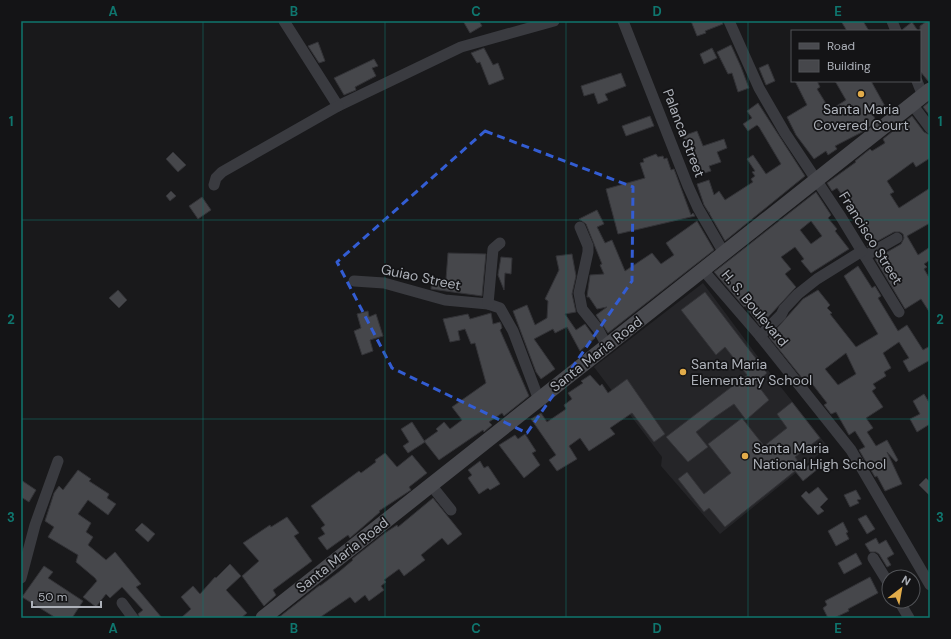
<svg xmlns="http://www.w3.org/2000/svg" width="951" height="639" viewBox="0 0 951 639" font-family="'DM Sans',sans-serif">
<rect width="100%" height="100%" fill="#19191b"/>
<polygon fill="#252528" points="703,283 773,377 828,447 720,534 661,466 662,457 594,367"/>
<g fill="#46474b" stroke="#333337" fill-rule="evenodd">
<polygon points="463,21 479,21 482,26 470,33"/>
<polygon points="691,21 722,21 723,24 705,31 706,33 697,36"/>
<polygon points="841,21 863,21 869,31 847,31"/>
<polygon points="927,21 930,21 930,81 928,81 920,71 920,26"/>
<polygon points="912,22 918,31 903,31 903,29"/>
<polygon points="318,42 325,61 319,63 308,46"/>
<polygon points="731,45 741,67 749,88 738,92 732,73 728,74 717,52"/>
<polygon points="484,48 493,65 498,63 504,79 489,85 480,62 477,63 471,53"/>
<polygon points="712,48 717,58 704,64 700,54"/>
<polygon points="374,59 378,66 372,68 376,76 355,87 356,90 344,95 334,78"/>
<polygon points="768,64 775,81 766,85 759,68"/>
<polygon points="621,73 626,86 605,94 608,100 598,104 594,93 584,96 581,86"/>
<polygon points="795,81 817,81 820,87 817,89 830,110 846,100 835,81 871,81 886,108 873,115 876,121 866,130 835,146 837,149 828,155 826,151 814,159 796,135 787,117 807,105"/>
<polygon points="930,101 930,116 923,107"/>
<polygon points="758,103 805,176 725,241 709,213 710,212 709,213 704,205 697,184 709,180 714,195 719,191 725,200 753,182 751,179 755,176 752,172 755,171 747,159 753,155 766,174 781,164 759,127 757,125 748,131 743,124 752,118 747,111"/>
<polygon points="650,116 654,126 626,136 622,126"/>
<polygon points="912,116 924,132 930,135 930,158 916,167 913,162 887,181 894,192 890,194 899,208 930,188 930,223 907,236 918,255 930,247 930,260 924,264 927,267 924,269 930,279 930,313 921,299 905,309 875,259 901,244 904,238 903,234 900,232 894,232 867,247 869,244 859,230 863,227 859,220 837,188 832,191 827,183 856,162 855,161 870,149 872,151 885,143 883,139"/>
<polygon points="697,131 703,146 724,139 727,148 717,152 721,162 709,166 711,171 701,174 692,150 688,151 683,136"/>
<polygon points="173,152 186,165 178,172 166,159"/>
<polygon points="656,154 658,157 663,156 664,159 667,158 671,170 674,169 691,215 693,213 695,216 618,234 606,189 645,178 640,163 644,162 643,159"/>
<polygon points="171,191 176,196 170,201 166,196"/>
<path d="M 816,192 L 831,215 L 828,218 L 837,229 L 835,231 L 849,249 L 811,273 L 801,261 L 804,259 L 795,247 L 781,257 L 791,269 L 785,274 L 796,287 L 760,326 L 745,306 L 744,307 L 714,272 ZM 811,221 L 822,236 L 811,244 L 800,230 Z"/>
<polygon points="202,197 211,210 198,219 189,206"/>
<polygon points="597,210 604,224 597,227 605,243 612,240 625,271 652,253 661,264 674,255 666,243 697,221 714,250 608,333 596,315 607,307 597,309 589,297 587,297 590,275 604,274 600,265 602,264 586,224 579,219"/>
<polygon points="448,253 486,254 482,296 431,289 432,278 446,279"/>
<polygon points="572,254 576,276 572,294 576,312 565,314 576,330 585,324 595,338 580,351 567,327 555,333 553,329 534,339 555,369 541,379 536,372 513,311 527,305 535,325 547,318 548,301 545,299 559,270 556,256"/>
<polygon points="501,257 512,258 511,274 505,273 504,290 498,275"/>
<path d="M 858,266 L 872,288 L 875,286 L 881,296 L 878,298 L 898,331 L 907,325 L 923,350 L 930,346 L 930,360 L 909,372 L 903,361 L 909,358 L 899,342 L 883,353 L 891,368 L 884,372 L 886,376 L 873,384 L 876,388 L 872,391 L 883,407 L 866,418 L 873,428 L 867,432 L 876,446 L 887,440 L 898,460 L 896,462 L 887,452 L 902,484 L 885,491 L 877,476 L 875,477 L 859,450 L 865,447 L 855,431 L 849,435 L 836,412 L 831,414 L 824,405 L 827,403 L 810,381 L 806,383 L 769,337 L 803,299 L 818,290 L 830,305 L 827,308 L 832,313 L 830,314 L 856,347 L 878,334 L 844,276 ZM 846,353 L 856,374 L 838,385 L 825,369 Z"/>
<polygon points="118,290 127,300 119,308 109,298"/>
<polygon points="705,292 767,373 756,383 769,400 746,420 734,404 715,417 696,432 708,447 688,462 666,437 747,375 725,347 716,355 681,310"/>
<polygon points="368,311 369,317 376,314 383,336 370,340 373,351 362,355 354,331 361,328 357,314"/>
<polygon points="491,313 493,324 500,322 501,324 502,328 500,330 529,396 504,416 502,413 489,422 492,425 484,432 483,430 439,460 424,441 438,431 436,429 444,422 450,429 462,420 452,407 486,383 475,343 471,344 465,329 458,331 460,340 450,342 443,319 468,314 470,319"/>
<polygon points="590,375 600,386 602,384 608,393 627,379 665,434 654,442 632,413 610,428 615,434 589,451 580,438 569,446 577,459 557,471 549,460 556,455 531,419 541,413 547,422 566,409 564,405 572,399 568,393 583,383 581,381"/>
<polygon points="924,394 930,404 930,424 917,432 910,419 920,414 913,401"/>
<polygon points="792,402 820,438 795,457 804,469 814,461 819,468 803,481 795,471 725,527 709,508 704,512 678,479 687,472 704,494 731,473 708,444 742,418 764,446 787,428 777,414"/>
<polygon points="412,422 425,442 408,453 403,446 409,442 401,429"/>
<polygon points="525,434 536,451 532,453 540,465 524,478 499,445 515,435 518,439"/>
<polygon points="385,453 397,467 412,455 427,473 409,487 411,490 379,511 380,512 350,538 348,535 327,550 318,538 325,534 321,528 325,525 311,506 359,471 361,473 376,462 375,460"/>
<polygon points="480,461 484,468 488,466 500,484 490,490 488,488 479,494 468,478 472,475 468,470"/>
<polygon points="78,470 91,479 89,481 109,494 107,498 116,504 108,515 88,500 78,514 91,523 86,532 93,537 88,545 106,560 115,552 141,584 136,587 162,618 140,618 138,614 143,610 122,587 110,598 106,594 96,607 83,597 97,581 95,578 76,562 78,555 48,537 54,527 45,521 54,493 59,486 63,490"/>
<polygon points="926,478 930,482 930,496 919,485"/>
<polygon points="21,480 36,490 29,502 21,497"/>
<polygon points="818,487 828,499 820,507 824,511 818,515 801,496 806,491 809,494"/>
<polygon points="856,490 861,499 857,500 859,503 850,507 844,495"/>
<polygon points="433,498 462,534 448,545 442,538 421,555 425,560 404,576 399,569 384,580 386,582 381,586 384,590 369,601 365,595 355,603 350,597 319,618 278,618 320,585 320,586 340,571 353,560 352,559 385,533 397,525 398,527"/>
<polygon points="866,515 875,529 867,534 858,519"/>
<polygon points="287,517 299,533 294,536 312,561 273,590 276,595 264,606 242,576 259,561 243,543 270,525 271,527"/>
<polygon points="843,522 848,532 846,533 849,539 836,546 828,531"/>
<polygon points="142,523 155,534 148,542 135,530"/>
<polygon points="876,538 879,544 886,540 894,554 887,558 891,565 887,567 879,554 876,552 870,552 865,544"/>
<polygon points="856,553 862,564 844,574 838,563"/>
<polygon points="230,564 241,576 226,590 247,613 241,618 181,618 191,609 181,597 193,586 200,594 215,577 216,578"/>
<polygon points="44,566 53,572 48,578 83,601 72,618 56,618 22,597"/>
<polygon points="870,577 878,593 848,609 849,611 834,618 828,618 823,608 827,605 825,601"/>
</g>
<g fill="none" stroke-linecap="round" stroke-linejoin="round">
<g stroke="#3a3b40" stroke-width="11">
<polyline points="284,21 338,106 461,47 554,21"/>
<polyline points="623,21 688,186 698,208 724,253"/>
<polyline points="729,21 759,88 785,133 841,217 899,312"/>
<polyline points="892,21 896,31"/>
<polyline points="917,81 923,96"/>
<polyline points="912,104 930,128"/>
<polyline points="214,185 216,178 222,172 338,106"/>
<polyline points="580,227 588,246 588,252 579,293 582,309 598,329 607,346"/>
<polyline points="865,256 897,238"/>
<polyline points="703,270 760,336 851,450 930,585"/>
<polyline points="354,281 384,283 445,300 488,304 500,308 513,331 539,400"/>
<polyline points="488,304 493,249 500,243"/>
<polyline points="760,336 781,315 784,309 798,294 817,279 862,251"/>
<polyline points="431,485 451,510"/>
<polyline points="873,558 889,584"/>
<polyline points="21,578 35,525 58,461"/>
<polyline points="899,601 909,618"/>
<polyline points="122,603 133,618"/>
</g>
<polyline stroke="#494a4f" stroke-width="15" points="263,618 930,90"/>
</g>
<path fill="none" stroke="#335dd3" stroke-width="3" stroke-dasharray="8 5" stroke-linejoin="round" d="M 485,131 L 633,187 L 632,281 L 527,433 L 392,368 L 337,262 Z"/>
<path fill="none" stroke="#0f766e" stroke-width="1" stroke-opacity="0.55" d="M 203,21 L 203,618M 385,21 L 385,618M 566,21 L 566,618M 748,21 L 748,618M 21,220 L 930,220M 21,419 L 930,419"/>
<g fill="#e2ac4a" stroke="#141416" stroke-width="1.5">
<circle cx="861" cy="94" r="4"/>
<circle cx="683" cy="372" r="4"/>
<circle cx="745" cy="456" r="4"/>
</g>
<g text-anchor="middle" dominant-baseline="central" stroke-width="3.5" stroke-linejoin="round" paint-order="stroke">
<g font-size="14" fill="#adb1b9" stroke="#141416" text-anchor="start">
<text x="861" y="109" text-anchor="middle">Santa Maria<tspan x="861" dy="16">Covered Court</tspan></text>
<text x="691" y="364">Santa Maria<tspan x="691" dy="16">Elementary School</tspan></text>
<text x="753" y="448">Santa Maria<tspan x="753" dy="16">National High School</tspan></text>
</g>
<g font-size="14" fill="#adb1b9" stroke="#141416">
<text transform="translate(684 133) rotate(69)">Palanca Street</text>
<text transform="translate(871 238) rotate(58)">Francisco Street</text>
<text transform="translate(421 277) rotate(12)">Guiao Street</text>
<text transform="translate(755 308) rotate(50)">H. S. Boulevard</text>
<text transform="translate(596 354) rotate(-38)">Santa Maria Road</text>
<text transform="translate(342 555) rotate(-38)">Santa Maria Road</text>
</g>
</g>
<rect width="951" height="639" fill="none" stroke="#141416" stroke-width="44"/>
<rect x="791" y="30" width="130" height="52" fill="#141416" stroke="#515357"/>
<rect x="799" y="43" width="20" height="6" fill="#494a4f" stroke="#515357"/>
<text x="827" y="50" font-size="12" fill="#adb1b9">Road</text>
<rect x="799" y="60" width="20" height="12" fill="#46474b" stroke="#515357"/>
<text x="827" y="70" font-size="12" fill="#adb1b9">Building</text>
<g transform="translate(901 589) rotate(31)"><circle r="19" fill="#141416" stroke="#515357"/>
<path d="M0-3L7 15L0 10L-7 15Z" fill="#e2ac4a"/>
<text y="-6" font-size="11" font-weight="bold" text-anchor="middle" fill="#adb1b9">N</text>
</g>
<path d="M32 601v6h69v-6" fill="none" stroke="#adb1b9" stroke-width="2"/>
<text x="38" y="601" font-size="12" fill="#adb1b9" stroke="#141416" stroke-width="3" paint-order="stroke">50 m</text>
<rect x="22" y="22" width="907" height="595" fill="none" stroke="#0f766e" stroke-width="1.5"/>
<g font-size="13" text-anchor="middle" font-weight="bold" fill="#0f766e">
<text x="113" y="16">A</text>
<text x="294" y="16">B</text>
<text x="476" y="16">C</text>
<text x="657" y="16">D</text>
<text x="838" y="16">E</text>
<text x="11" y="126">1</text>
<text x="940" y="126">1</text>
<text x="11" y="324">2</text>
<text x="940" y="324">2</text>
<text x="11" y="522">3</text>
<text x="940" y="522">3</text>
<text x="113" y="633">A</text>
<text x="294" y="633">B</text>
<text x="476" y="633">C</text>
<text x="657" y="633">D</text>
<text x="838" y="633">E</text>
</g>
</svg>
